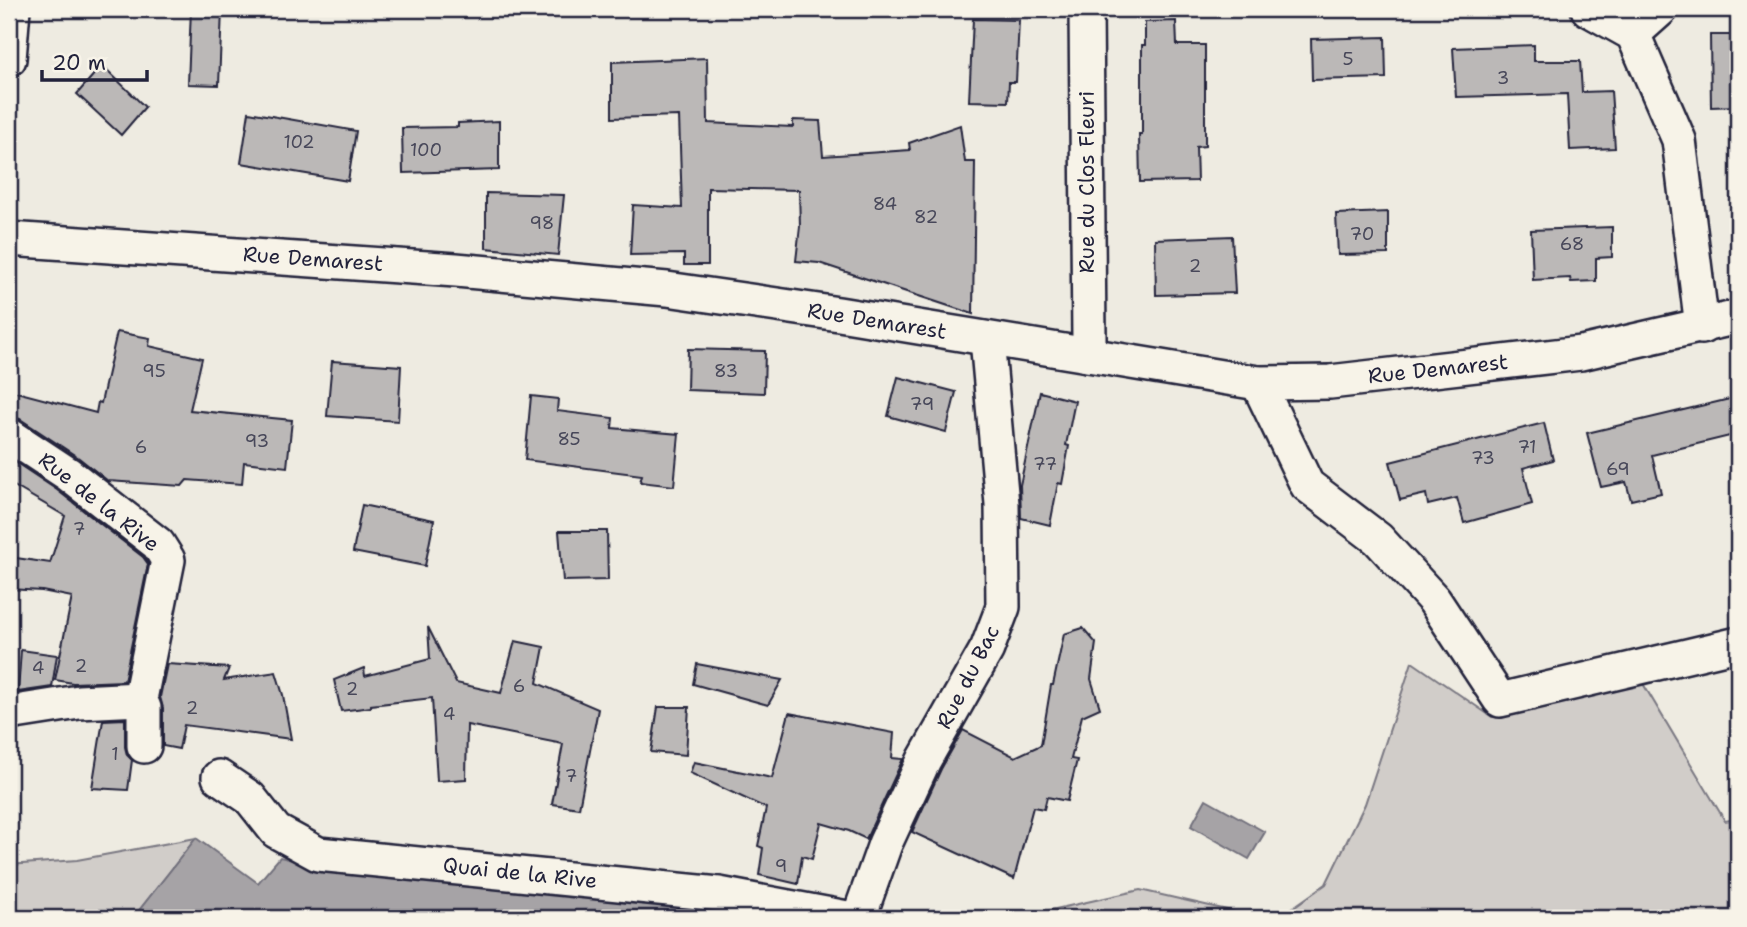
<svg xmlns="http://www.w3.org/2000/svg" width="1747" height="927" viewBox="0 0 1747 927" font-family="'Shantell Sans',sans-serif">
<rect width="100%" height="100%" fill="#eeebe1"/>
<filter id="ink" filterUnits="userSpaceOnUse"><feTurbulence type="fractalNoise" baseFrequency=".0143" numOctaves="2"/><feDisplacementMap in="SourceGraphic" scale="14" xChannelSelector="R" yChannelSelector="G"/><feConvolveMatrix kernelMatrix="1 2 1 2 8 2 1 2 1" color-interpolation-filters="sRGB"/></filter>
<g filter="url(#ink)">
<g fill="#d1cdc9" stroke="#7a7882" stroke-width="2">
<polygon points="1412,662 1492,717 1642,682 1725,821 1738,819 1738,918 1278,918 1326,884 1365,804"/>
<polygon points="196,838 133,918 9,918 9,865 77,860"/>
<polygon points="1140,890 1262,918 1041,918 1047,911"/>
</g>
<g fill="#a6a3a6" stroke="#716f7b" stroke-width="2">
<polygon points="1206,799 1265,832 1249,859 1191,826"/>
<polygon points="196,838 258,883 280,857 314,865 515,884 776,918 133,918"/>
</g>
<g fill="#bbb8b7" stroke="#22223b" stroke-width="2">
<polygon points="191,9 222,9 219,85 188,84"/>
<polygon points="973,19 1019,20 1016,82 1009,82 1008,102 969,101"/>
<polygon points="1176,21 1177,45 1205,45 1205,146 1196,147 1197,181 1140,182 1139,134 1142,134 1142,45 1145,45 1145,22"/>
<polygon points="1710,35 1738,35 1738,106 1711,107"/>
<polygon points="1385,37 1386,78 1312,80 1311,39"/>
<polygon points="1534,45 1534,61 1580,61 1582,92 1611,91 1615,148 1570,150 1567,94 1456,97 1453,48"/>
<polygon points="707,58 708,123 793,127 793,120 820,121 823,156 910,150 909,143 960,125 965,162 975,162 973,314 819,263 796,261 800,226 799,190 708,188 708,265 684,265 684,254 630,255 633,205 682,208 679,116 612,118 612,62"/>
<polygon points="102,65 145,107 121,135 77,94"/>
<polygon points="249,112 356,131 348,181 241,163"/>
<polygon points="499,121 499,170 403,173 402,128 458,127 458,123"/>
<polygon points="486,193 564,195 558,255 486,248"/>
<polygon points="1388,212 1388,254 1338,255 1336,214"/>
<polygon points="1612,227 1612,257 1596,258 1596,281 1571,282 1570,278 1533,280 1531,230"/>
<polygon points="1232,236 1235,293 1156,295 1155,239"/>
<polygon points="117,332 150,338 149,346 202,358 190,410 292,420 287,467 244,462 242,484 187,480 182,486 108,481 79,458 20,419 9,416 9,390 96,413 98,402 101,403"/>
<polygon points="688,349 765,351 764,393 687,390"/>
<polygon points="332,361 401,366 398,421 327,416"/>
<polygon points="898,377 956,392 946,432 888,416"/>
<polygon points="1040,392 1075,401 1066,445 1069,446 1062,484 1058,483 1050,525 1021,518 1020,485"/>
<polygon points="531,396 558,399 557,411 613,418 612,428 679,434 674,486 640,482 642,475 525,460"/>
<polygon points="1738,397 1738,434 1652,455 1661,493 1631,500 1626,482 1601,487 1587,433"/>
<polygon points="1544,423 1553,460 1523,468 1532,504 1464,523 1457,498 1428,505 1426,494 1400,500 1390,462"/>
<polygon points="9,458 57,490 143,557 148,564 124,681 73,683 55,680 72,597 42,591 9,589 9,557 50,563 65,516 9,483"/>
<polygon points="362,505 434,520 425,566 353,552"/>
<polygon points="559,531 607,531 608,580 563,581"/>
<polygon points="428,627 456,683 501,693 515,641 544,647 537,683 598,709 579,808 552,804 563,744 467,725 466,779 437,781 432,698 371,705 371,707 341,711 334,680 364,668 365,676 430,659"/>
<polygon points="1083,628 1096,643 1091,679 1100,708 1082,716 1071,759 1077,760 1067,801 1047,797 1044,809 1033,807 1014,879 912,832 941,769 963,730 1015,757 1041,745 1051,685 1053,685 1064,634"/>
<polygon points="21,650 57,655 52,687 18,692"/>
<polygon points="167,664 229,668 224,680 276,672 283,695 291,739 184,725 179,749 163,746 163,708 160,697"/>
<polygon points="697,664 782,680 768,705 693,684"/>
<polygon points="658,707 689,707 686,755 651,752"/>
<polygon points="789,713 894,733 892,758 903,759 866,839 849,831 821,823 812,859 802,856 798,884 759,875 763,848 758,846 766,808 690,773 694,762 772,778"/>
<polygon points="125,719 125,747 127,755 132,760 128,790 92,788 103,720"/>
</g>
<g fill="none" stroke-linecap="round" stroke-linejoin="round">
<defs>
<g id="minor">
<polyline points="1086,9 1089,339 1087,355"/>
<polyline points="1588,9 1633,34 1679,140 1702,327"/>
<polyline points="1633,34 1661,9"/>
<polyline points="9,59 13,9"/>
<polyline points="9,239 456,270 667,289 839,314 1258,383 1330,382 1581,353 1738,317"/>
<polyline points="1258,383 1307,485 1378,539 1434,600 1500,700 1738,644"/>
<polyline points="9,435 68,474 158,544 168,560 140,699 144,708 144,746"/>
<polyline points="9,713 79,702 140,699"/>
<polyline points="219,777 250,798 276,831 318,854 719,894 847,918"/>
<polyline points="850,918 859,917 885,844 924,760 987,649 1003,607 1002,504 987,339"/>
</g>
</defs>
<use href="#minor" stroke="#22223b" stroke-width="38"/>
<use href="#minor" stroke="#f7f3e8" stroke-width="33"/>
</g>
</g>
<g text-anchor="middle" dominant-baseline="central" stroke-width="7" stroke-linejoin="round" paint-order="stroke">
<g font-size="18" fill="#48485a">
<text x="1348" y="59">5</text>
<text x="1503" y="78">3</text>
<text x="299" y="142">102</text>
<text x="426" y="150">100</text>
<text x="885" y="204">84</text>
<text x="926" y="217">82</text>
<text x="542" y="223">98</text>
<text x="1362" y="234">70</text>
<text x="1572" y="244">68</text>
<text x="1195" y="266">2</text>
<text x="154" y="371">95</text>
<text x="726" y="371">83</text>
<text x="922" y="404">79</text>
<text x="569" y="439">85</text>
<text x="257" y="441">93</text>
<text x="141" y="447">6</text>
<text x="1527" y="447">71</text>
<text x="1483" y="458">73</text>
<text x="1045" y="464">77</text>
<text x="1618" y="469">69</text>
<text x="79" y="529">7</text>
<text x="81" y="666">2</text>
<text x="38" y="668">4</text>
<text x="519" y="686">6</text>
<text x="352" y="689">2</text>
<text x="192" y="708">2</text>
<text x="449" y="714">4</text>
<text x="115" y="754">1</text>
<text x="571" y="776">7</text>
<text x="781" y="866">9</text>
</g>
<g font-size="21" fill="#22223b" stroke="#f7f3e8">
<text transform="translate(1087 182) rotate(-90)">Rue du Clos Fleuri</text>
<text transform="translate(313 259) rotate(4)">Rue Demarest</text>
<text transform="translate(877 321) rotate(9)">Rue Demarest</text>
<text transform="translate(1438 369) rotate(-6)">Rue Demarest</text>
<text transform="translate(99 502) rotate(38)">Rue de la Rive</text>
<text transform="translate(968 677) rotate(-63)">Rue du Bac</text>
<text transform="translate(520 873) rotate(6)">Quai de la Rive</text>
</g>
</g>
<rect width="1747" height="927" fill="none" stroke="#f7f3e8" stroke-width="35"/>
<rect x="18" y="18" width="1712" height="892" fill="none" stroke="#22223b" stroke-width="2.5" filter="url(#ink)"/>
<path d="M42 70v10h105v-10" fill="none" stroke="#22223b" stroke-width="3.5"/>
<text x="52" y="70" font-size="21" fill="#22223b" stroke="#f7f3e8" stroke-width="5" paint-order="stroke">20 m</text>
</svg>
